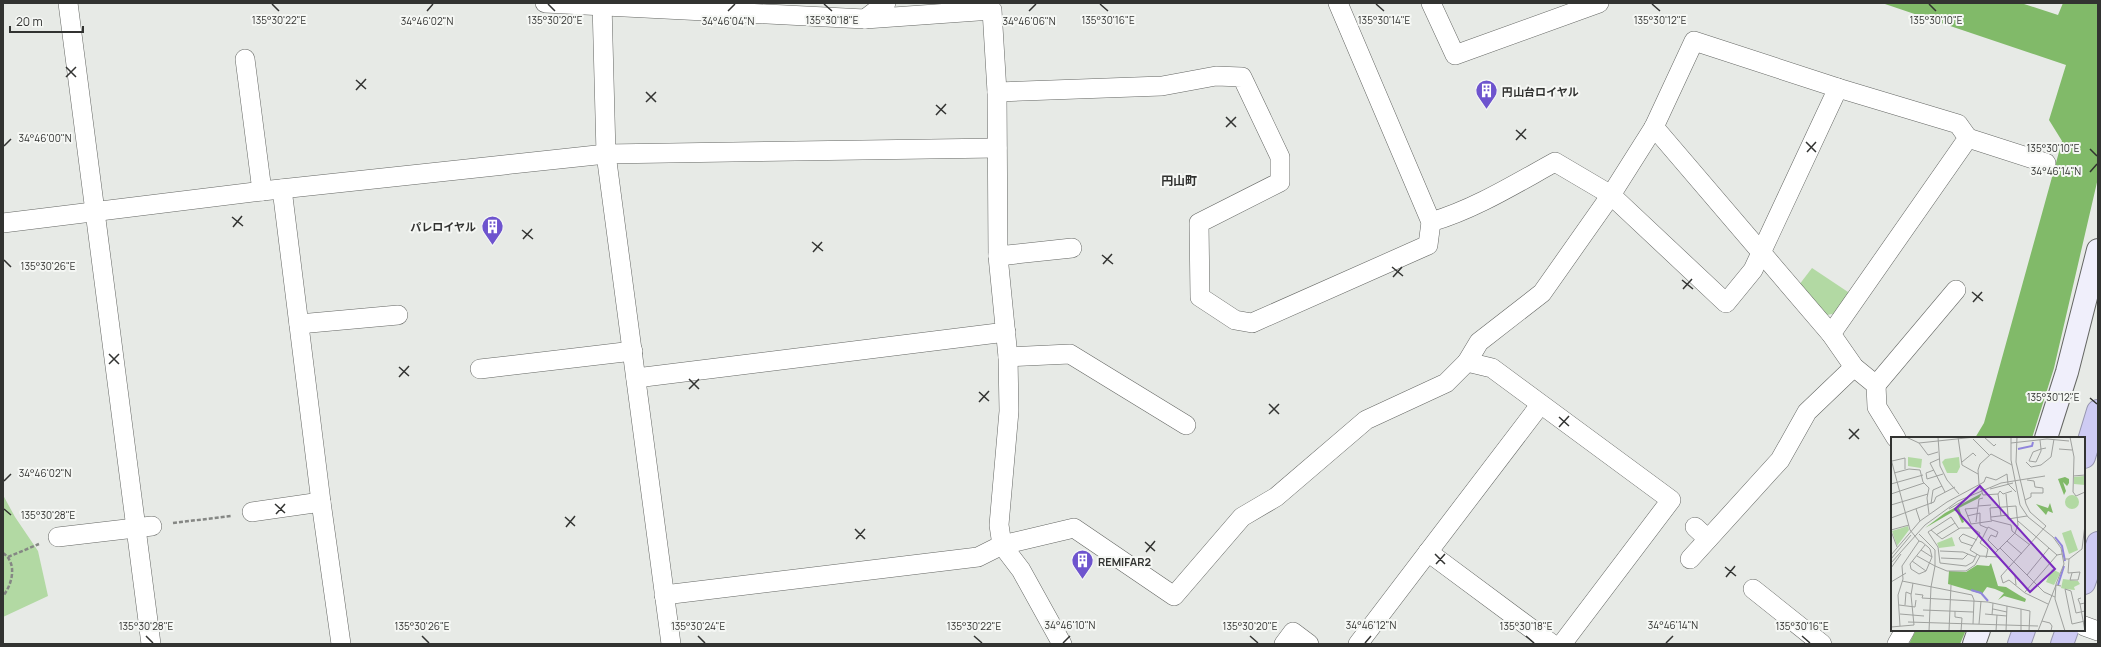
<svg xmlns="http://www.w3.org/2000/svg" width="2101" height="647" viewBox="0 0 2101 647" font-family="Manrope,'Noto Sans JP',sans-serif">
<rect width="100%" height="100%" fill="#e7eae6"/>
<g fill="#b2d9a3">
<polygon points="1812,268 1851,294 1837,313 1827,315 1799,285"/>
<polygon points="3,495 15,517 38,551 48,596 3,617"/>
</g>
<g fill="#81ba69">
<polygon points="1882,3 2021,3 2058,15 2063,3 2098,3 2098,178 2054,368 2032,438 1975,438 1984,423 2062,141 2049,120 2066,65"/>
<polygon points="1916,630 1966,630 1960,644 1909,644"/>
</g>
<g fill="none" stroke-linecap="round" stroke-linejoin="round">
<defs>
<g id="street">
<polyline points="68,3 151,644"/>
<polyline points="545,3 865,19 992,10 997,92 998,256 1008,357 1009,411 999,525 1002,545 1021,570 1062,644"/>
<polyline points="602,3 606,154 671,644"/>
<polyline points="1431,3 1455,55 1599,3"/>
<polyline points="865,19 886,3"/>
<polyline points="245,59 262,191"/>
<polyline points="997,92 1162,86 1216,76 1242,77 1280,157 1280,182 1199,223 1200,297 1235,320 1252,323 1428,245 1431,222 1338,3"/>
<polyline points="1654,127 1831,334 1854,367 1876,385 1877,407 1896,438"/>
<polyline points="1968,138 2046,163"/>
<polyline points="282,189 321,502 341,644"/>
<path d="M 1431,222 C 1475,209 1515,184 1555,162 L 1611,195 L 1726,303 L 1753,270 L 1838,88"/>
<polyline points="3,223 262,191 606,154 997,148"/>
<polyline points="998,256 1072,248"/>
<polyline points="299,324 398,315"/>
<polyline points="1008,357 1070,354 1186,425"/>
<polyline points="1467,362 1479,342 1542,293 1611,195 1654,127 1694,41 1838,88 1958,124 1968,138 1831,334"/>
<polyline points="480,369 633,351"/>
<polyline points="636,378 1006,332"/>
<polyline points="1876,385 1956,290"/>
<polyline points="252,512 321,502"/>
<polyline points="1695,527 1708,539"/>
<polyline points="58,537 152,526"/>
<polyline points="1428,552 1552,644"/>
<polyline points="1690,559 1780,460 1807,412 1854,367"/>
<polyline points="1753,589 1822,644"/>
<polyline points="664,595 978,557 1002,545 1074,528 1174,596 1242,517 1276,497 1366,420 1446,383 1467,362 1492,368 1671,500 1562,644"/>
<polyline points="2084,626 2098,631"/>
<polyline points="1284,644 1293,632 1309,644"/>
<polyline points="1358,644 1540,405"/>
<polyline points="1897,644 1905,630"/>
</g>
<g id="secondary">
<polyline points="2046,438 2067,372 2098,250"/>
<polyline points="1974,644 1979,630"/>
</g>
<g id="highway">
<polyline points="2084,457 2098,411"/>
<polyline points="2084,583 2098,543"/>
<polyline points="2019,644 2024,630"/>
<polyline points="2062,644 2067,630"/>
</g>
</defs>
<use href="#street" stroke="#646663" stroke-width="20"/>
<use href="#secondary" stroke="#646663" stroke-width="24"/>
<use href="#highway" stroke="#9796af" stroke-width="24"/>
<g stroke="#858784" stroke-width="2.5" stroke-dasharray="4 2" stroke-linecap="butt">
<polyline points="173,523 231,516"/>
<path d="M 3,553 C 18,563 12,585 3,596"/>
<polyline points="8,557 39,544"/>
</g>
<use href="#street" stroke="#fff" stroke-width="19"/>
<use href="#secondary" stroke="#f0effb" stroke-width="22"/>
<use href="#highway" stroke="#cecbf3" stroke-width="22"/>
</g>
<path fill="none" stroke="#323331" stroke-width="1.5" d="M 272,4 L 279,11M 548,4 L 555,11M 824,4 L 832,11M 1100,4 L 1108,11M 1376,4 L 1384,11M 1652,4 L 1660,11M 1929,4 L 1936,11M 427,11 L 433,4M 728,11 L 735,4M 1029,11 L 1036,4M 66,67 L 76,77M 66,77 L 76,67M 356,80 L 366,89M 356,90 L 366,79M 646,92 L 656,102M 646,102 L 656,92M 936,105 L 946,114M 936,115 L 946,104M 1226,117 L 1236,127M 1226,127 L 1236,117M 1516,130 L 1526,139M 1516,140 L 1526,129M 1806,142 L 1816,152M 4,146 L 11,139M 2090,149 L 2097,156M 1807,152 L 1816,142M 2090,172 L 2097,164M 232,217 L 243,226M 233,227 L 242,216M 522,230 L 533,239M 523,239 L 532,229M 812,242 L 823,251M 813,252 L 822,242M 1102,255 L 1113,264M 4,260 L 11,267M 1103,264 L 1112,254M 1392,267 L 1403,276M 1393,277 L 1402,267M 1682,280 L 1693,289M 1683,289 L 1692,279M 1972,292 L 1983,301M 1973,302 L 1982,292M 109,354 L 119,364M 109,364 L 119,354M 399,367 L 409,376M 399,377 L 409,366M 689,379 L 699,389M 689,389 L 699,379M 979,392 L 989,401M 2090,398 L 2097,404M 979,402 L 989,391M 1269,404 L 1279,414M 1269,414 L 1279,404M 1559,417 L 1569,426M 1559,427 L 1569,416M 1849,429 L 1859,439M 1849,439 L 1859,429M 4,481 L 11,474M 275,504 L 285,513M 4,509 L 11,515M 276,514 L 285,504M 565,517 L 575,526M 566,527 L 575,516M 855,529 L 865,539M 856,539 L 865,529M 1145,542 L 1155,551M 1146,552 L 1155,541M 1435,554 L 1445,564M 1436,564 L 1445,554M 1725,567 L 1736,576M 1726,577 L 1735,566M 146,636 L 153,643M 422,636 L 429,643M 698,636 L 705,643M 974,636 L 982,643M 1250,636 L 1258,643M 1526,636 L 1534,643M 1802,636 L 1810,643M 1063,643 L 1070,636M 1365,643 L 1371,636M 1666,643 L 1673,636"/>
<defs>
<symbol id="building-pin" viewBox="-11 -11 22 30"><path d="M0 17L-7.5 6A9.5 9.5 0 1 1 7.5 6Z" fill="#6e54ce" stroke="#f5f7f4"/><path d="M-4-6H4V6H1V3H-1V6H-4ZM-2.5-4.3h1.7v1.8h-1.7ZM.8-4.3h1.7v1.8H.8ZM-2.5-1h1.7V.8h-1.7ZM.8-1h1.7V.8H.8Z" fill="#fff"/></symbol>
</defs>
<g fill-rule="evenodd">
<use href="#building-pin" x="1474" y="78" width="25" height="34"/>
<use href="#building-pin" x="480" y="214" width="25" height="34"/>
<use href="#building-pin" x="1070" y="548" width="25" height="34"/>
</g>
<g text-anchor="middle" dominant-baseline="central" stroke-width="4" stroke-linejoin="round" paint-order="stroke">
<g font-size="11" font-weight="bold" fill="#323331" stroke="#f5f7f4" text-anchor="start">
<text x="1502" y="91">円山台ロイヤル</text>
<text x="476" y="226" text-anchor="end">パレロイヤル</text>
<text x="1098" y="561">REMIFAR2</text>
</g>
<g font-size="12" font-weight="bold" fill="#323331" stroke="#f5f7f4">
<text x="1179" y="180">円山町</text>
</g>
</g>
<g transform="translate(1891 437)">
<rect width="194" height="194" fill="#e7eae6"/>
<path d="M 17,20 L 31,22 L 30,31 L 17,29 ZM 68,20 L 69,30 L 66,36 L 56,36 L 51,25 L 54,22 ZM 193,39 L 194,48 L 183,47 L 183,40 ZM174 65a7 7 0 1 1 14 0a7 7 0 1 1-14 0ZM 17,89 L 18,93 L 6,109 L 1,94 ZM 180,93 L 187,113 L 178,117 L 171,96 ZM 61,100 L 64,109 L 48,111 L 46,106 ZM 161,132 L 169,136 L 163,148 L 155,145 ZM 172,142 L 187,144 L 189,147 L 183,150 L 184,153 L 174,152 L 170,151 Z" fill="#b2d9a3"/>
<path d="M 174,40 L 178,42 L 178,46 L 176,49 L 172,45 L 175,54 L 173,58 L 167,42 ZM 91,56 L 88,61 L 68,71 L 73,85 L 71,86 L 65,73 L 34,91 L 54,76 ZM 159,66 L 162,76 L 157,74 L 155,78 L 145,67 L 157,71 ZM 100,126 L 107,149 L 115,150 L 128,158 L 135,162 L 134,165 L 113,159 L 107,163 L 113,156 L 104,152 L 96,150 L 91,157 L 57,147 L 58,134 L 75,135 L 86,128 L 98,129 Z" fill="#81ba69"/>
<path fill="none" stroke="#9085dc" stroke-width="2" d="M 127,12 L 141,9 L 142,5M 164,100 L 171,109 L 174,124M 167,148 L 173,129M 80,153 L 90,156 L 97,164"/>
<path fill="none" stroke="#9fa19e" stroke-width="1" d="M 15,0 L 28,6 L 84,0M 47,0 L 49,29 L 56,43 L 68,57M 67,0 L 71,28 L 87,37M 93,0 L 103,9 L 105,7M 120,0 L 120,23 L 129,68 L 137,80 L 162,100 L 170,111 L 173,127 L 165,147 L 164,162 L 174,194M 126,0 L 125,25 L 135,67 L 139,75 L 155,89 L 110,139 L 112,146 L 118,143 L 134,156 L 157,167M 179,0 L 183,20 L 182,55 L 185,59 L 194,55M 82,2 L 98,18M 149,3 L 150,12 L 150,14 L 145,25 L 138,24 L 142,15 L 150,12 L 155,11M 28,6 L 37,18 L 47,15M 120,6 L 156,2 L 178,4M 168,12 L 181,13M 0,22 L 19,93 L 28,104 L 11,129 L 12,142 L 7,158 L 9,189M 48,22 L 39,26 L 54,55M 1,24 L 14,21 L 14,32M 71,25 L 82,16 L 85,19M 135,25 L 140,30 L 150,28 L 160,20 L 163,2M 121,28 L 100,17 L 89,27 L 87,33 L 88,47 L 92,58 L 107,57 L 109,54 L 112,57 L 121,54M 43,33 L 35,36 L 36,42 L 52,37M 3,36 L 18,32 L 29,33 L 32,45 L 38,51 L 36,61 L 38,77M 182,39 L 194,38M 0,47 L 32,38M 99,52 L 122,46M 0,57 L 33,46M 107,57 L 110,79M 115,57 L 117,78M 134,63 L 140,60 L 140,56 L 152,56 L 152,51 L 144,50 L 143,44 L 136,43M 40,67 L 42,53 L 51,49M 0,68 L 37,57M 87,69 L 100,68M 125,69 L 127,88 L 124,96 L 104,116 L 124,139 L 125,148M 125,69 L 99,71 L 100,83 L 120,88 L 121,94 L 139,108M 86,71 L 74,72 L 80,87 L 101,84M 25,72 L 29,84M 58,72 L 77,61M 76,79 L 89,76 L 89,88 L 96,91M 100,80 L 117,78 L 117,82 L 136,79M 0,81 L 43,65 L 45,60 L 64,50M 127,84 L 166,118M 85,85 L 88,62 L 92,61M 68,92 L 60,80 L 37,95 L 47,110 L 49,126 L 75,129 L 82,125 L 86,117M 0,93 L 18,88M 40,93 L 51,102 L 69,91 L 81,91 L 89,96 L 79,113 L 89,119M 0,94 L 6,110M 45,98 L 64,86M 28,104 L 31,105 L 37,110 L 39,112 L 41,120 L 35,134 L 28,137 L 20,132 L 19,127 L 34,108M 116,104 L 131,117M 82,109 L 70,105 L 68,101 L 72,97 L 86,103M 109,111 L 153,155 L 164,160M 30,113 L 41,120M 49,114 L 72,115 L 84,120M 0,118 L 29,84 L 56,65 L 93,45 L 95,40 L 105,43 L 116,37 L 117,47 L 125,55M 26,119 L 44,129 L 44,113 L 28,97M 50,121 L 72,122 L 77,117M 95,121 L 97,112 L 89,106 L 97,90 L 107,95 L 105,100 L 100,98 L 97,103 L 107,113M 0,122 L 20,98M 173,122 L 178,122 L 191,112 L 194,88M 178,122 L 177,136 L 189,135 L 187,143 L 179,143 L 181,136M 21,124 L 35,134M 0,126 L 34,88 L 67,64 L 110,46 L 154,39M 0,131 L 10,117M 136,138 L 158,111M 11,144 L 81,158 L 83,163 L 82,187M 0,145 L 15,136M 134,155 L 166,118 L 171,117M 24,157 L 32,158 L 31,161 L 97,165 L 139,174 L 138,194M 190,161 L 187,162 L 189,167 L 194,166M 189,167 L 194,194M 8,168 L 24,170 L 25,163M 14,168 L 15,155 L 20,157M 102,172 L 116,175M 130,172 L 130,194M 32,173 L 82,175M 64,174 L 64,180 L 71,181 L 70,194M 194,174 L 185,176 L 180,154 L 174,152 L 181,187 L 194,184M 9,177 L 33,179M 94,177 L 116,179M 101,178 L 102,166M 151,184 L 159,186 L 161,189 L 160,194M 17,185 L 147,189M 88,187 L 90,164M 0,190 L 23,188 L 20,158 L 22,146M 38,194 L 40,150 L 44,129 L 56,134 L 75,134 L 84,128 L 89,119 L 108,120M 58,194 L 60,148M 105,194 L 106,178M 115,194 L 116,169M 147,194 L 165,148 L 170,149"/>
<path fill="#7b2cbf" fill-opacity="0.15" stroke="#7b2cbf" stroke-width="2" d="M 89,49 L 164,132 L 139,155 L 64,72 Z"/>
<rect width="194" height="194" fill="none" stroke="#323331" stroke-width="2"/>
</g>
<g font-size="10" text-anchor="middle" fill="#323331" stroke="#f5f7f4" stroke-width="4" stroke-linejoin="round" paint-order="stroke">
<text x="832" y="24">135°30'18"E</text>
<text x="279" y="24">135°30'22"E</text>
<text x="555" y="24">135°30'20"E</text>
<text x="1108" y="24">135°30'16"E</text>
<text x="1384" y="24">135°30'14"E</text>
<text x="1660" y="24">135°30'12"E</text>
<text x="1936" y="24">135°30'10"E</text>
<text x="427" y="25">34°46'02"N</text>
<text x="728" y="25">34°46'04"N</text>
<text x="1029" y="25">34°46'06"N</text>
<text x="45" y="142">34°46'00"N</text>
<text x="2053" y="152">135°30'10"E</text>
<text x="2056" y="175">34°46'14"N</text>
<text x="48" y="270">135°30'26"E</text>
<text x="2053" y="401">135°30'12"E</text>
<text x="45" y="477">34°46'02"N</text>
<text x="48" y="519">135°30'28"E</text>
<text x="1070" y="629">34°46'10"N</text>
<text x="1371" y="629">34°46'12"N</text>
<text x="1673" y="629">34°46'14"N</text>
<text x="146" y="630">135°30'28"E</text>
<text x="422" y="630">135°30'26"E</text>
<text x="698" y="630">135°30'24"E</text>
<text x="974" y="630">135°30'22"E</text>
<text x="1250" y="630">135°30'20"E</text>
<text x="1526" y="630">135°30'18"E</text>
<text x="1802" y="630">135°30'16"E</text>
</g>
<rect width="2101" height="647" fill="none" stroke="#323331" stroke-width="8"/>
<path d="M10 26v6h73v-6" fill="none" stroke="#323331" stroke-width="2"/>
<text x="16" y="26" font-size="12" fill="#323331" stroke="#f5f7f4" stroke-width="3" paint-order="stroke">20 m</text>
</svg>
